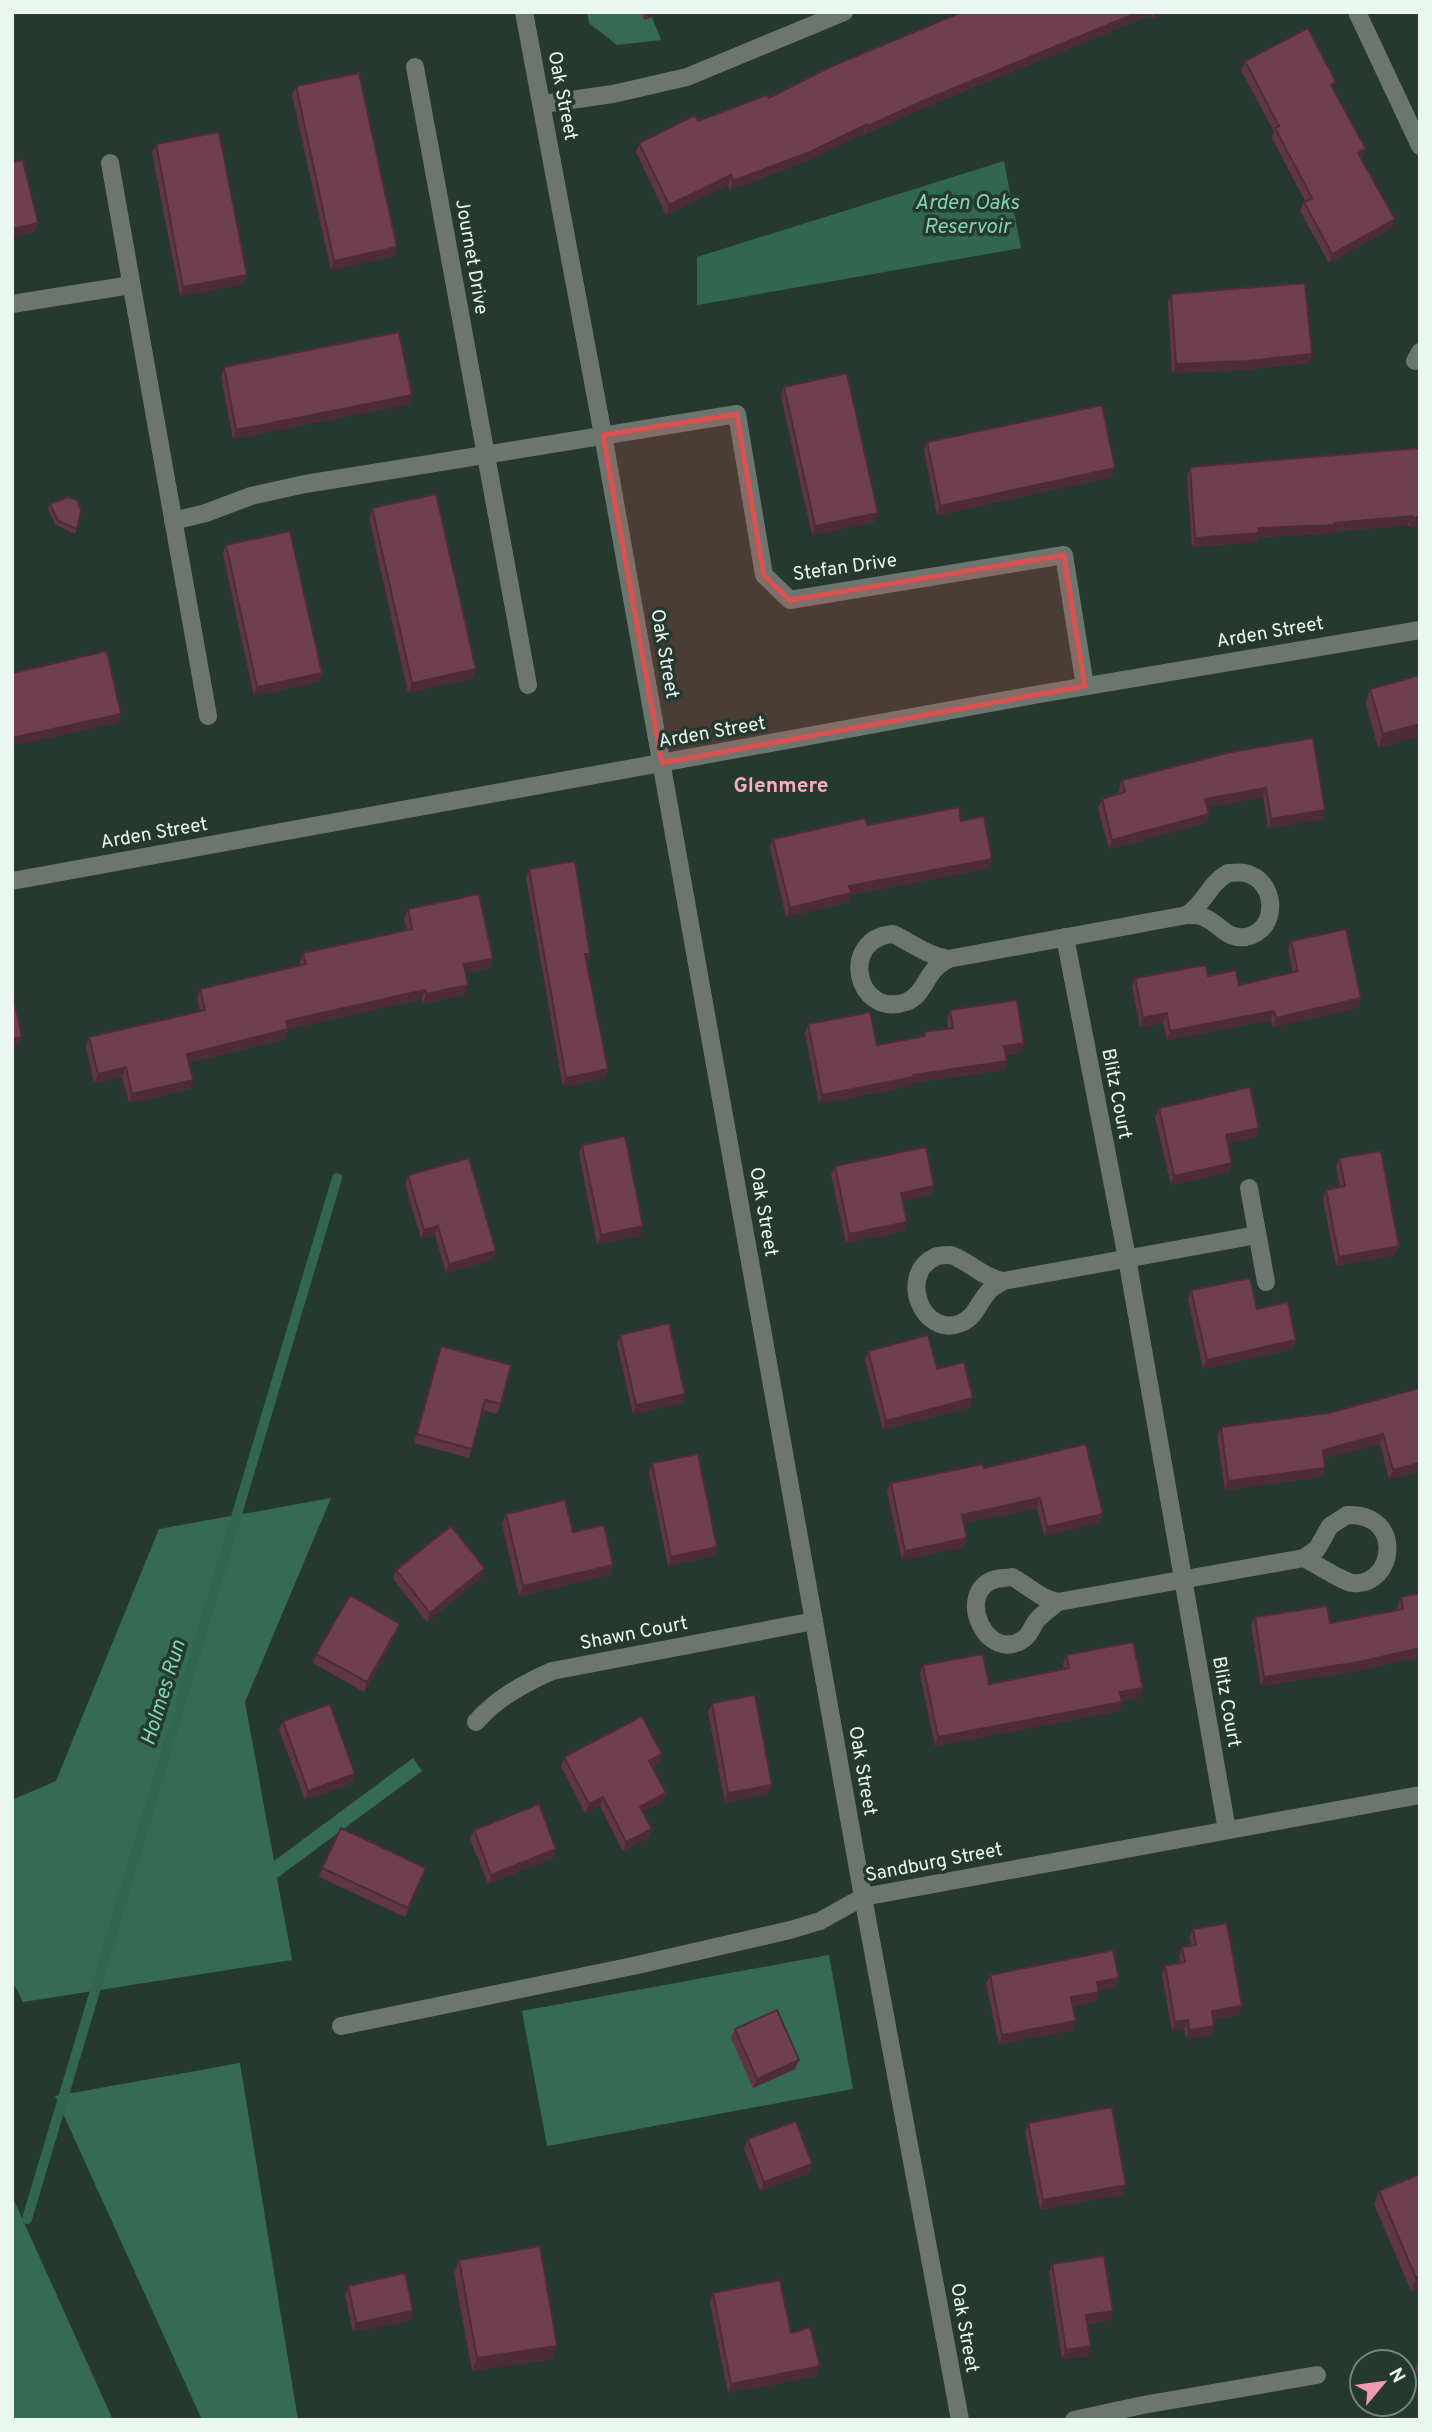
<svg xmlns="http://www.w3.org/2000/svg" width="1432" height="2432" viewBox="0 0 1432 2432" font-family="Overpass,sans-serif">
<rect width="100%" height="100%" fill="#263930"/>
<g fill="#356b54">
<polygon points="587,12 650,12 661,40 617,45 589,23"/>
<polygon points="331,1498 245,1702 274,1861 413,1758 422,1771 277,1878 292,1960 23,2002 12,1981 12,1800 56,1781 159,1529"/>
<polygon points="829,1955 853,2089 547,2146 522,2011"/>
<polygon points="240,2063 298,2420 202,2420 55,2096"/>
<polygon points="12,2196 113,2420 12,2420"/>
</g>
<polygon fill="#316750" points="1004,161 1021,248 697,305 697,257"/>
<g fill="none" stroke-linecap="round" stroke-linejoin="round">
<polyline stroke="#316750" stroke-width="10" points="27,2219 337,1178"/>
<g stroke="#6c7570" stroke-width="18">
<polyline points="1357,12 1420,146"/>
<polyline points="415,67 528,685"/>
<polyline points="543,104 613,94 687,77 844,12"/>
<polyline points="110,163 208,716"/>
<polyline points="12,304 131,285"/>
<polyline points="1415,361 1420,352"/>
<polyline points="173,521 206,513 251,496 305,484 737,414 764,575 790,600 1064,555 1085,686"/>
<path d="M 1228,873 C 1233,873 1240,872 1245,873 C 1277,880 1280,930 1246,937 C 1226,940 1220,923 1203,917 C 1199,915 1192,915 1187,915 C 1206,902 1208,885 1228,873 Z"/>
<polyline points="12,881 1034,695 1420,630"/>
<path d="M 893,934 C 912,943 928,956 948,959 C 944,962 938,965 935,969 C 925,979 922,996 906,1002 C 855,1019 839,938 893,934 Z"/>
<polyline points="1065,937 1127,1258 1227,1830"/>
<polyline points="948,959 1187,915"/>
<polyline points="1249,1188 1266,1282"/>
<path d="M 951,1255 C 970,1262 982,1277 1003,1281 C 999,1284 993,1286 990,1290 C 979,1301 976,1317 961,1323 C 923,1339 897,1275 935,1257 C 939,1255 947,1255 951,1255 Z"/>
<polyline points="1003,1281 1257,1235"/>
<path d="M 1347,1515 C 1406,1513 1394,1587 1353,1583 C 1343,1582 1316,1564 1304,1558 L 1317,1549 L 1330,1526 Z"/>
<path d="M 1012,1577 C 1028,1585 1040,1599 1058,1602 C 1051,1608 1043,1613 1037,1620 C 1033,1625 1030,1634 1025,1638 C 987,1667 953,1591 996,1579 C 1001,1578 1007,1578 1012,1577 Z"/>
<polyline points="1058,1602 1304,1558"/>
<path d="M 476,1722 C 497,1698 523,1684 552,1671 L 814,1621"/>
<polyline points="341,2026 633,1966 790,1930 820,1921 863,1897 1420,1795"/>
<polyline points="1074,2420 1143,2405 1317,2375"/>
</g>
<polyline stroke="#6c7570" stroke-width="18" points="524,12 603,435 863,1897 960,2420"/>
</g>
<g fill="#5f3644">
<polygon points="641,12 664,12 644,20"/>
<polygon points="962,12 1169,12 1152,19 1151,15 921,109 864,135 864,133 807,161 730,190 728,185 666,215 636,152 639,143 698,121 769,98"/>
<polygon points="1245,61 1333,88 1362,158 1362,159 1392,228 1329,263 1300,211 1304,202 1305,201 1272,138 1274,132 1241,70"/>
<polygon points="296,86 394,256 331,270 292,95"/>
<polygon points="156,144 247,275 243,284 180,296 152,153"/>
<polygon points="1171,294 1312,354 1308,363 1244,370 1172,373 1168,303"/>
<polygon points="224,367 409,404 233,439 221,376"/>
<polygon points="784,387 878,513 874,522 812,535 781,396"/>
<polygon points="927,442 1112,477 937,515 924,451"/>
<polygon points="1420,448 1420,526 1409,527 1408,525 1332,532 1331,534 1258,537 1256,542 1192,547 1187,476 1190,467"/>
<polygon points="50,504 77,529 75,534 56,525 48,509"/>
<polygon points="372,508 476,669 472,678 408,693 369,517"/>
<polygon points="226,545 322,673 318,682 254,696 223,554"/>
<polygon points="1420,675 1420,736 1378,748 1366,703 1370,689"/>
<polygon points="1231,752 1325,810 1322,819 1268,828 1263,797 1207,807 1209,814 1206,823 1109,849 1098,808 1102,799 1120,794 1119,789 1122,780"/>
<polygon points="867,825 989,868 850,895 848,902 786,917 770,848 773,839"/>
<polygon points="529,869 586,963 605,1078 563,1087 526,878"/>
<polygon points="408,909 493,959 490,968 466,973 465,994 423,1004 422,999 288,1029 285,1039 189,1062 190,1089 129,1103 122,1077 94,1083 86,1046 89,1037 200,1011 197,998 200,989 300,966 300,962 303,953 407,930 404,918"/>
<polygon points="1291,941 1361,998 1358,1008 1272,1027 1271,1020 1167,1040 1163,1023 1140,1027 1132,987 1135,978 1208,976 1239,985 1293,973 1288,950"/>
<polygon points="950,1010 1020,1053 1006,1055 1007,1061 1004,1070 911,1083 910,1086 819,1104 805,1033 808,1024 877,1045 923,1036 924,1032 948,1029 947,1019"/>
<polygon points="1159,1108 1259,1128 1256,1137 1228,1143 1232,1163 1229,1172 1171,1185 1155,1117"/>
<polygon points="582,1145 640,1236 597,1244 579,1154"/>
<polygon points="1339,1158 1395,1255 1336,1266 1323,1199 1326,1190 1340,1187 1336,1167"/>
<polygon points="835,1166 934,1186 930,1195 903,1201 904,1231 846,1243 831,1175"/>
<polygon points="408,1175 496,1251 492,1260 446,1273 435,1235 421,1239 405,1184"/>
<polygon points="1191,1290 1257,1309 1293,1349 1203,1369 1188,1299"/>
<polygon points="620,1335 682,1403 633,1414 617,1344"/>
<polygon points="441,1346 501,1404 497,1414 482,1410 469,1458 414,1443"/>
<polygon points="868,1351 937,1369 970,1407 883,1430 865,1360"/>
<polygon points="1420,1388 1420,1471 1389,1479 1380,1444 1324,1458 1325,1468 1322,1477 1225,1490 1217,1436 1221,1427 1328,1413"/>
<polygon points="652,1463 717,1547 714,1556 668,1566 649,1473"/>
<polygon points="984,1468 1099,1523 1044,1536 1037,1508 964,1523 967,1538 964,1547 902,1560 887,1492 891,1483"/>
<polygon points="506,1514 573,1532 613,1565 610,1575 519,1596 502,1524"/>
<polygon points="396,1570 482,1577 427,1622 393,1579"/>
<polygon points="1420,1593 1420,1657 1356,1671 1261,1686 1251,1626 1255,1617 1330,1623 1398,1610 1397,1606 1401,1597"/>
<polygon points="400,1624 397,1633 364,1692 313,1663 316,1654"/>
<polygon points="1066,1655 1143,1688 1139,1697 1122,1701 1119,1711 935,1746 920,1674 923,1665 989,1684 1064,1669 1063,1664"/>
<polygon points="712,1703 772,1785 768,1794 725,1802 708,1712"/>
<polygon points="283,1721 352,1783 305,1800 279,1730"/>
<polygon points="662,1754 659,1764 652,1767 666,1793 662,1802 643,1812 652,1829 648,1838 623,1851 600,1806 585,1813 561,1766 564,1757"/>
<polygon points="474,1830 556,1849 553,1858 488,1884 470,1839"/>
<polygon points="322,1868 426,1868 405,1917 319,1877"/>
<polygon points="1193,1929 1239,2015 1213,2019 1211,2035 1186,2039 1184,2029 1172,2031 1162,1975 1165,1966 1180,1963 1179,1956 1182,1947 1191,1946 1189,1938"/>
<polygon points="990,1975 1119,1978 1115,1987 1099,1990 1096,2001 1073,2006 1073,2030 999,2044 986,1984"/>
<polygon points="735,2029 799,2060 795,2069 753,2088 731,2038"/>
<polygon points="1028,2123 1123,2194 1040,2210 1025,2132"/>
<polygon points="748,2139 812,2164 809,2173 760,2191 744,2148"/>
<polygon points="1379,2191 1420,2288 1411,2291 1374,2204"/>
<polygon points="459,2260 552,2359 472,2371 454,2273"/>
<polygon points="1052,2264 1113,2311 1110,2320 1087,2324 1088,2356 1062,2359 1049,2273"/>
<polygon points="348,2286 413,2311 410,2320 353,2332 345,2295"/>
<polygon points="713,2293 791,2333 820,2366 816,2376 728,2393 710,2302"/>
<polygon points="1420,2355 1420,2386 1415,2368"/>
</g>
<g fill="#4e2c37">
<polygon points="647,12 664,12 644,20"/>
<polygon points="1139,12 1152,12 1151,15 921,109 864,135 868,126 925,100"/>
<polygon points="1155,12 1169,12 1152,19"/>
<polygon points="867,124 864,133 807,161 730,190 733,181"/>
<polygon points="1366,149 1362,158 1355,162 1358,153"/>
<polygon points="731,175 728,185 666,215 669,205"/>
<polygon points="1395,219 1392,228 1329,263 1332,254"/>
<polygon points="38,223 34,232 12,237 12,229"/>
<polygon points="397,247 394,256 331,270 334,261"/>
<polygon points="247,275 243,284 180,296 183,287"/>
<polygon points="1312,354 1308,363 1244,370 1172,373 1176,364"/>
<polygon points="412,395 409,404 233,439 236,430"/>
<polygon points="1115,468 1112,477 937,515 940,506"/>
<polygon points="878,513 874,522 812,535 815,526"/>
<polygon points="1412,516 1408,525 1332,532 1331,534 1258,537 1256,542 1192,547 1195,538 1258,528"/>
<polygon points="1420,517 1420,526 1409,527 1412,518"/>
<polygon points="476,669 472,678 408,693 412,683"/>
<polygon points="322,673 318,682 254,696 257,687"/>
<polygon points="121,714 118,723 12,746 12,738"/>
<polygon points="1420,724 1420,736 1378,748 1383,734"/>
<polygon points="1266,788 1263,797 1202,808 1205,799"/>
<polygon points="1325,810 1322,819 1268,828 1271,819"/>
<polygon points="1209,814 1206,823 1109,849 1112,840"/>
<polygon points="992,859 989,868 850,895 848,902 786,917 790,908 849,886"/>
<polygon points="585,954 590,954 587,963"/>
<polygon points="493,959 490,968 461,974 464,964"/>
<polygon points="468,985 465,994 423,1004 426,994"/>
<polygon points="425,990 422,999 283,1030 286,1021"/>
<polygon points="1361,998 1358,1008 1272,1027 1276,1018"/>
<polygon points="1274,1011 1271,1020 1167,1040 1170,1031"/>
<polygon points="1167,1013 1163,1023 1140,1027 1143,1018"/>
<polygon points="288,1029 285,1039 183,1063 187,1054"/>
<polygon points="22,1037 18,1046 12,1047 12,1039"/>
<polygon points="1024,1043 1020,1053 1001,1055 1004,1046"/>
<polygon points="1007,1061 1004,1070 911,1083 910,1086 819,1104 822,1095 913,1075"/>
<polygon points="126,1067 122,1077 94,1083 98,1074"/>
<polygon points="608,1069 605,1078 563,1087 566,1078"/>
<polygon points="193,1080 190,1089 129,1103 132,1094"/>
<polygon points="1259,1128 1256,1137 1223,1144 1226,1135"/>
<polygon points="1232,1163 1229,1172 1171,1185 1174,1176"/>
<polygon points="934,1186 930,1195 898,1202 901,1193"/>
<polygon points="907,1222 904,1231 846,1243 849,1234"/>
<polygon points="438,1226 435,1235 421,1239 424,1230"/>
<polygon points="643,1226 640,1236 597,1244 601,1235"/>
<polygon points="1399,1246 1395,1255 1336,1266 1339,1257"/>
<polygon points="496,1251 492,1260 446,1273 449,1264"/>
<polygon points="1296,1340 1293,1349 1203,1369 1207,1360"/>
<polygon points="685,1394 682,1403 633,1414 636,1405"/>
<polygon points="973,1398 970,1407 883,1430 886,1421"/>
<polygon points="1383,1434 1380,1444 1320,1459 1323,1450"/>
<polygon points="1420,1463 1420,1471 1389,1479 1393,1470"/>
<polygon points="1325,1468 1322,1477 1225,1490 1228,1481"/>
<polygon points="1040,1498 1037,1508 959,1524 962,1515"/>
<polygon points="1103,1514 1099,1523 1044,1536 1047,1527"/>
<polygon points="967,1538 964,1547 902,1560 905,1551"/>
<polygon points="717,1547 714,1556 668,1566 671,1557"/>
<polygon points="613,1565 610,1575 519,1596 523,1586"/>
<polygon points="485,1568 482,1577 427,1622 430,1613"/>
<polygon points="400,1624 397,1633 364,1692 367,1682"/>
<polygon points="1420,1648 1420,1657 1356,1671 1261,1686 1264,1677"/>
<polygon points="1143,1688 1139,1697 1116,1702 1120,1692"/>
<polygon points="1122,1702 1119,1711 935,1746 938,1737"/>
<polygon points="662,1754 659,1764 646,1770 649,1761"/>
<polygon points="355,1774 352,1783 305,1800 308,1791"/>
<polygon points="772,1785 768,1794 725,1802 728,1793"/>
<polygon points="666,1793 662,1802 636,1816 640,1807"/>
<polygon points="603,1797 600,1806 585,1813 589,1804"/>
<polygon points="652,1829 648,1838 623,1851 626,1842"/>
<polygon points="556,1849 553,1858 488,1884 491,1875"/>
<polygon points="1119,1978 1115,1987 1094,1991 1097,1982"/>
<polygon points="1099,1992 1096,2001 1068,2007 1071,1997"/>
<polygon points="1242,2006 1239,2015 1208,2020 1212,2011"/>
<polygon points="1188,2020 1184,2029 1172,2031 1175,2022"/>
<polygon points="1076,2021 1073,2030 999,2044 1002,2035"/>
<polygon points="1214,2026 1211,2035 1186,2039 1189,2030"/>
<polygon points="799,2060 795,2069 753,2088 757,2079"/>
<polygon points="812,2164 809,2173 760,2191 764,2182"/>
<polygon points="1126,2185 1123,2194 1040,2210 1043,2200"/>
<polygon points="1420,2276 1420,2288 1411,2291 1416,2278"/>
<polygon points="413,2311 410,2320 353,2332 356,2323"/>
<polygon points="1113,2311 1110,2320 1083,2324 1086,2315"/>
<polygon points="557,2346 552,2359 472,2371 477,2358"/>
<polygon points="1091,2346 1088,2356 1062,2359 1066,2350"/>
<polygon points="820,2366 816,2376 728,2393 731,2384"/>
</g>
<g fill="#6f3f4f" stroke="#4e2c37" stroke-width="2">
<polygon points="962,12 1139,12 925,100 868,126 867,124 810,152 733,181 731,175 669,205 639,143 695,115 698,121 767,95 769,98 830,67"/>
<polygon points="1308,28 1336,82 1331,85 1366,149 1358,153 1395,219 1332,254 1304,202 1312,198 1275,128 1279,126 1245,61"/>
<polygon points="359,73 397,247 334,261 296,86"/>
<polygon points="219,132 247,275 183,287 156,144"/>
<polygon points="23,160 38,223 12,229 12,162"/>
<polygon points="1305,283 1312,354 1248,361 1176,364 1171,294"/>
<polygon points="399,332 412,395 236,430 224,367"/>
<polygon points="847,373 878,513 815,526 784,387"/>
<polygon points="1102,405 1115,468 940,506 927,442"/>
<polygon points="1420,448 1420,517 1412,518 1412,516 1334,523 1334,525 1258,528 1259,533 1195,538 1190,467"/>
<polygon points="436,494 476,669 412,683 372,508"/>
<polygon points="67,497 77,500 81,510 77,529 58,521 50,504"/>
<polygon points="290,531 322,673 257,687 226,545"/>
<polygon points="107,651 121,714 12,738 12,673"/>
<polygon points="1420,675 1420,724 1383,734 1370,689"/>
<polygon points="1313,738 1325,810 1271,819 1266,788 1205,799 1209,814 1112,840 1102,799 1125,792 1122,780 1231,752"/>
<polygon points="959,807 961,821 984,816 992,859 849,886 851,893 790,908 773,839 865,818 867,825"/>
<polygon points="575,861 590,954 585,954 608,1069 566,1078 529,869"/>
<polygon points="479,894 493,959 464,964 468,985 426,994 425,990 286,1021 288,1029 187,1054 193,1080 132,1094 126,1067 98,1074 89,1037 205,1010 200,989 306,964 303,953 412,929 408,909"/>
<polygon points="1346,929 1361,998 1276,1018 1274,1011 1170,1031 1167,1013 1143,1018 1135,978 1206,965 1208,976 1236,970 1239,985 1298,971 1291,941"/>
<polygon points="12,990 22,1037 12,1039"/>
<polygon points="1017,1000 1024,1043 1004,1046 1007,1061 913,1075 913,1077 822,1095 808,1024 870,1012 877,1045 925,1036 924,1032 953,1028 950,1010"/>
<polygon points="1250,1087 1259,1128 1226,1135 1232,1163 1174,1176 1159,1108"/>
<polygon points="625,1136 643,1226 601,1235 582,1145"/>
<polygon points="926,1147 934,1186 901,1193 907,1222 849,1234 835,1166"/>
<polygon points="1381,1151 1399,1246 1339,1257 1326,1190 1345,1186 1339,1158"/>
<polygon points="469,1158 496,1251 449,1264 438,1226 424,1230 408,1175"/>
<polygon points="1250,1278 1257,1309 1288,1302 1296,1340 1207,1360 1191,1290"/>
<polygon points="669,1323 685,1394 636,1405 620,1335"/>
<polygon points="928,1335 937,1369 964,1362 973,1398 886,1421 868,1351"/>
<polygon points="441,1346 511,1365 501,1404 485,1400 472,1449 417,1434"/>
<polygon points="1420,1388 1420,1463 1393,1470 1383,1434 1323,1450 1325,1468 1228,1481 1221,1427 1328,1413"/>
<polygon points="1086,1444 1103,1514 1047,1527 1040,1498 962,1515 967,1538 905,1551 891,1483 983,1464 984,1468"/>
<polygon points="698,1454 717,1547 671,1557 652,1463"/>
<polygon points="565,1500 573,1532 604,1525 613,1565 523,1586 506,1514"/>
<polygon points="451,1526 485,1568 430,1613 396,1570"/>
<polygon points="1420,1593 1420,1648 1359,1662 1264,1677 1255,1617 1327,1606 1330,1623 1403,1609 1401,1597"/>
<polygon points="350,1595 400,1624 367,1682 316,1654"/>
<polygon points="1133,1642 1143,1688 1120,1692 1122,1702 938,1737 923,1665 983,1654 989,1684 1069,1668 1066,1655"/>
<polygon points="755,1695 772,1785 728,1793 712,1703"/>
<polygon points="330,1704 355,1774 308,1791 283,1721"/>
<polygon points="642,1716 662,1754 649,1761 666,1793 640,1807 652,1829 626,1842 603,1797 589,1804 564,1757"/>
<polygon points="539,1804 556,1849 491,1875 474,1830"/>
<polygon points="341,1828 426,1868 408,1908 322,1868"/>
<polygon points="1227,1923 1242,2006 1212,2011 1214,2026 1189,2030 1188,2020 1175,2022 1165,1966 1185,1962 1182,1947 1196,1945 1193,1929"/>
<polygon points="1113,1950 1119,1978 1097,1982 1099,1992 1071,1997 1076,2021 1002,2035 990,1975"/>
<polygon points="777,2010 799,2060 757,2079 735,2029"/>
<polygon points="1112,2107 1126,2185 1043,2200 1028,2123"/>
<polygon points="796,2121 812,2164 764,2182 748,2139"/>
<polygon points="1420,2174 1420,2276 1416,2278 1379,2191"/>
<polygon points="540,2246 557,2346 477,2358 459,2260"/>
<polygon points="1104,2256 1113,2311 1086,2315 1091,2346 1066,2350 1052,2264"/>
<polygon points="405,2273 413,2311 356,2323 348,2286"/>
<polygon points="780,2280 791,2333 810,2327 820,2366 731,2384 713,2293"/>
</g>
<path fill="#da5150" fill-opacity="0.2" stroke="#da5150" stroke-width="5" stroke-linejoin="round" d="M 737,414 L 764,575 L 790,600 L 1064,555 L 1085,686 L 662,763 L 603,435 Z"/>
<g text-anchor="middle" dominant-baseline="central" stroke-width="7" stroke-linejoin="round" paint-order="stroke">
<g font-size="19" fill="#eaf6f0" stroke="#263930">
<text transform="translate(562 96) rotate(79)">Oak Street</text>
<text transform="translate(471 257) rotate(80)">Journet Drive</text>
<text transform="translate(845 568) rotate(-8)">Stefan Drive</text>
<text transform="translate(1270 633) rotate(-10)">Arden Street</text>
<text transform="translate(664 654) rotate(80)">Oak Street</text>
<text transform="translate(712 733) rotate(-10)">Arden Street</text>
<text transform="translate(154 834) rotate(-10)">Arden Street</text>
<text transform="translate(1116 1094) rotate(79)">Blitz Court</text>
<text transform="translate(763 1212) rotate(80)">Oak Street</text>
<text transform="translate(634 1634) rotate(-11)">Shawn Court</text>
<text transform="translate(1226 1702) rotate(80)">Blitz Court</text>
<text transform="translate(862 1771) rotate(80)">Oak Street</text>
<text transform="translate(934 1863) rotate(-11)">Sandburg Street</text>
<text transform="translate(964 2328) rotate(80)">Oak Street</text>
</g>
<g font-size="21" font-style="italic" fill="#80d4ae" stroke="#263930">
<text x="967" y="203">Arden Oaks<tspan x="967" dy="24">Reservoir</tspan></text>
<text transform="translate(164 1693) rotate(-73)">Holmes Run</text>
</g>
<g font-size="21" font-weight="bold" fill="#fcaac4" stroke="#263930">
<text x="781" y="786">Glenmere</text>
</g>
</g>
<rect width="1432" height="2432" fill="none" stroke="#eaf6f0" stroke-width="28"/>
<g transform="translate(1383 2383) rotate(61)"><circle r="33" fill="#263930" stroke="#74857d" stroke-width="2"/>
<path d="M0-5L12 26L0 18L-12 26Z" fill="#f09ab6"/>
<text y="-10" font-size="19" font-weight="bold" text-anchor="middle" fill="#eaf6f0">N</text>
</g>
</svg>
